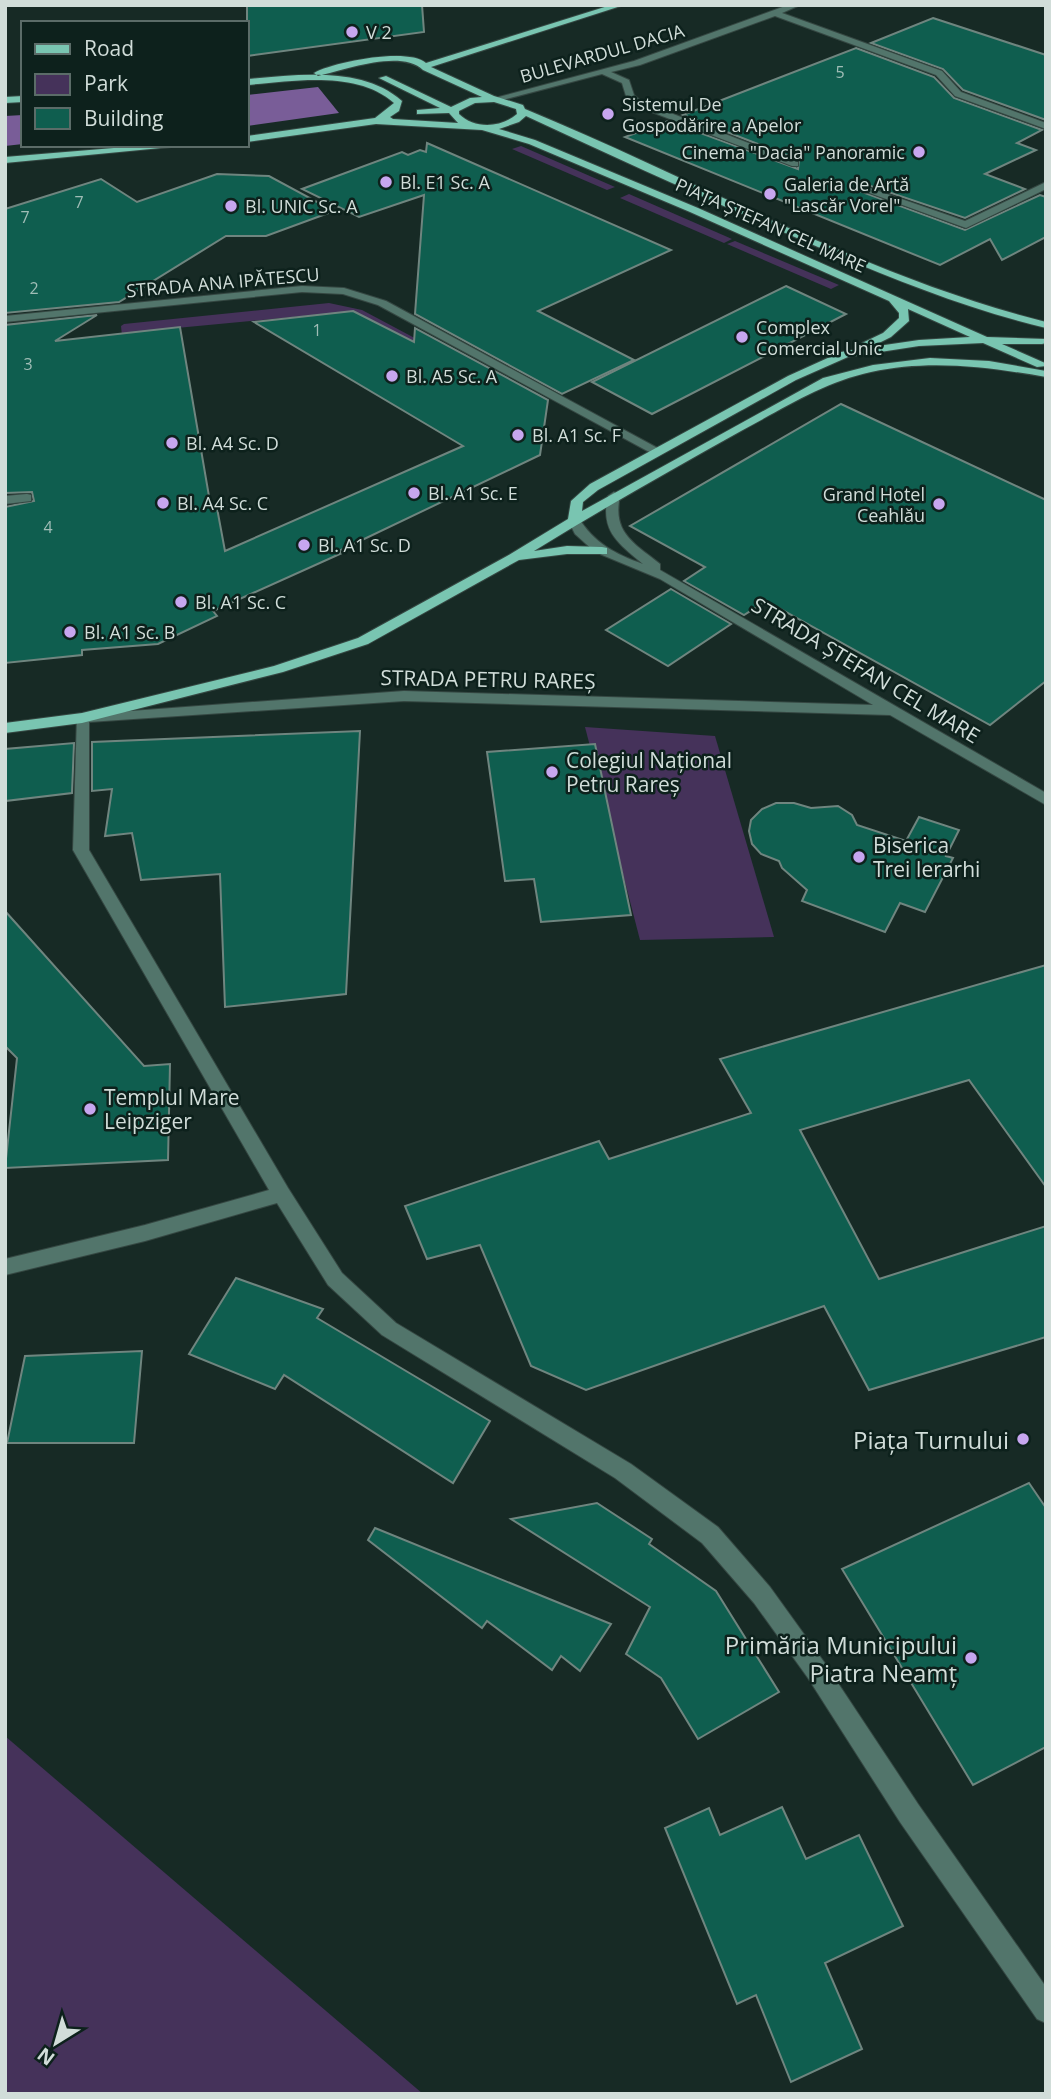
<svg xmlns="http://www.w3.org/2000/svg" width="1051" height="2099" viewBox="0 0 1051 2099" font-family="'Open Sans',sans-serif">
<rect width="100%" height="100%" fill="#172a25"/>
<g fill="#45325a">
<polygon points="521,146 615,187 607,190 512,149"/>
<polygon points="629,194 732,239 724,243 620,198"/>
<polygon points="735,241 839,285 831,289 727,244"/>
<polygon points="329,303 362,310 486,376 335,313 166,329 122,336 121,326 124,324"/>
<polygon points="585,727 715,736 774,937 640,940"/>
<polygon points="5,1736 423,2094 5,2094"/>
</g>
<g fill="#795d98">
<polygon points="318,87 339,113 247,126 247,95"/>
<polygon points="23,115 23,144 5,146 5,116"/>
</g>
<g fill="#0f5e4f" stroke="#6f857f" stroke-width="2">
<polygon points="247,5 422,5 424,32 247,56"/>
<polygon points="933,18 1046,55 1046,120 963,90 943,69 871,43"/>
<polygon points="856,48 934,77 954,98 1042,130 1017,143 1036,150 985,174 1025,189 965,218 862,183 851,188 965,230 1040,195 1046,197 1046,237 1002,260 990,239 940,265 625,137 668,121 798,169 799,160 683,115"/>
<polygon points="427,143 671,250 538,311 634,360 562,394 415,314 424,195 359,217 302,189 402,152 408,155 420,150 426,152"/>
<polygon points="217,174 269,176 334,211 266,236 226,236 119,302 5,313 5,209 101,179 137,202"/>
<polygon points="786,286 846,314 652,414 592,382"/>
<polygon points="353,311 414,342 415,328 548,400 540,455 339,551 342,553 213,611 217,616 158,644 82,650 82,655 5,663 5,507 34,501 32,492 5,493 5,325 97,315 55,341 180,327 211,508 217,508 225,551 463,446 254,322"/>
<polygon points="841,404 1046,500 1046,681 990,725 766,601 744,615 684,581 705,567 630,526"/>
<polygon points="671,589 731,624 668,666 606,630"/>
<polygon points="360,731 346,994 225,1007 220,874 141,880 132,833 105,836 112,789 92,791 92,742"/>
<polygon points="74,743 72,793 5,801 5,749"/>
<polygon points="595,744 631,915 541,922 534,879 505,881 487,752"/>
<polygon points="776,803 794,803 811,808 838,806 852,815 857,825 906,841 919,817 959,830 946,856 953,858 925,912 900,903 885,932 802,901 807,890 782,868 779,861 761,854 752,844 749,831 751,820 762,809"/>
<polygon points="5,911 144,1066 170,1064 168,1160 5,1168 17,1058 5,1046"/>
<polygon points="1046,965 1046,1187 969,1080 800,1130 879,1279 1046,1226 1046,1337 869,1390 824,1306 586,1390 531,1366 480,1245 427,1259 405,1206 599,1141 609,1159 751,1113 720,1059"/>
<polygon points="236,1278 323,1309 317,1318 490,1421 453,1483 284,1375 275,1389 189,1354"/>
<polygon points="142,1351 134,1443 7,1443 25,1356"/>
<polygon points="1029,1483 1046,1508 1046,1747 973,1785 842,1569"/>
<polygon points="597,1503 652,1539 649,1544 716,1591 779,1692 698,1739 661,1678 626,1654 650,1607 511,1519"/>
<polygon points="375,1528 515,1585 611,1624 580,1671 561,1656 552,1670 487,1621 482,1628 368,1540"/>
<polygon points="782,1807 806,1859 859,1835 903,1926 825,1963 862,2049 791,2082 756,1995 737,2004 665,1828 709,1808 720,1835"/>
</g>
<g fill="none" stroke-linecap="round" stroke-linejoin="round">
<defs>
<g id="minor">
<polygon points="788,5 800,5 782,13 942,71 961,92 1046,123 1046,129 955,96 936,75 775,16 640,65 611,72 629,80 634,95 642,102 798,162 798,166 792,166 636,106 626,96 622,83 602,74 495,102 491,99 634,61"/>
<polygon points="1046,182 1046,189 966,228 853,187 861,185 965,221"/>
<polygon points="302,286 344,288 386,301 663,451 653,454 378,305 343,294 302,292 5,322 5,316"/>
<path d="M 614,492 L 620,496 C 612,533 634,543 660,564 L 660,570 L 1046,793 L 1046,805 L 890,715 L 404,701 L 89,722 L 89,850 L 288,1188 L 342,1273 L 396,1323 L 631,1464 L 718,1527 L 770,1587 L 824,1662 L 918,1804 L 1046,1987 L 1046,2023 L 1037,2019 L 900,1822 L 808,1678 L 754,1603 L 702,1543 L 615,1478 L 382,1335 L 328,1285 L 277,1203 L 145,1241 L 5,1275 L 5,1259 L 145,1225 L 269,1190 L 73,850 L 77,715 L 404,691 L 873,705 L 660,579 L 595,552 L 575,534 L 568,520 L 570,517 L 578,517 C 594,543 615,554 643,564 C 618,543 600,531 608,496 Z"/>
<polygon points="27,494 31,495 31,501 5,504 5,496"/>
</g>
<g id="major">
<path d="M 611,5 L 624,5 L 431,67 L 494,96 L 523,105 L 525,109 C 698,180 863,276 1046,322 L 1046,328 C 959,307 878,273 797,238 C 706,199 616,158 526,116 L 519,122 L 499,129 L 535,140 L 698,208 L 987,337 L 1046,339 L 1046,343 L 1042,344 L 1002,344 L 1045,363 L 1046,366 L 1037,367 L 983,343 L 919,346 L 848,357 L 796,380 L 598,490 L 583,502 L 582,511 L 823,378 L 873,365 L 930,358 L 989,361 L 1046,371 L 1046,377 C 988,367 930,359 871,372 C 824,382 784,408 741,431 C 671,470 602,509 534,551 L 567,546 L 602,547 L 607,548 L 607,554 L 567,554 L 519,560 L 368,644 L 283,672 L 82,723 L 5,733 L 5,723 L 82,713 L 274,666 L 358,638 L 507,556 L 568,519 L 571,501 L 590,484 L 788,376 L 841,352 L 864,348 L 860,345 L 862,343 L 883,333 L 899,318 L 899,313 L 889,301 L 690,212 L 529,144 L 482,130 L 376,124 L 247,142 L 247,136 L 375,118 L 394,103 C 357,70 293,81 247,85 L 247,79 C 296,75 362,65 402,101 L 399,111 L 390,117 L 393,119 L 458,123 L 449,113 L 417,114 L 417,110 L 440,108 L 379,78 L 386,76 L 451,107 L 470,98 L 482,97 L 423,70 C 400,49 346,70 318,76 L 314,73 C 333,62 408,47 426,63 ZM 494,102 L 516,109 L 517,114 C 501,128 474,129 459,114 L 459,111 L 475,103 ZM 908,309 L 970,337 L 919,340 L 871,347 L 891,337 L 909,321 Z"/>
<polygon points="23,96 23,102 5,103 5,97"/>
<polygon points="150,145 192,145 5,163 5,157"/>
</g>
</defs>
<use href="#minor" stroke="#354742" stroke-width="2"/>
<use href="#major" stroke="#354742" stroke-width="2"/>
<use href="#minor" fill="#52756b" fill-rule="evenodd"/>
<use href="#major" fill="#79c5b1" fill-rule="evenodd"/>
</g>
<g fill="#c7a6ef" stroke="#0d211c" stroke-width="2.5">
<circle cx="352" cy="32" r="7"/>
<circle cx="608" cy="114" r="7"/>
<circle cx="919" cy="152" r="7"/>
<circle cx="386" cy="182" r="7"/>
<circle cx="770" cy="194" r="7"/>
<circle cx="231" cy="206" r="7"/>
<circle cx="742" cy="337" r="7"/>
<circle cx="392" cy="376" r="7"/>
<circle cx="518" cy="435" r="7"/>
<circle cx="172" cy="443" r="7"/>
<circle cx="414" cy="493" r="7"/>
<circle cx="163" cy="503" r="7"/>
<circle cx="939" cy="504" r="7"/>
<circle cx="304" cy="545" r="7"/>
<circle cx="181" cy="602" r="7"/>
<circle cx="70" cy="632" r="7"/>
<circle cx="552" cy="772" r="7"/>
<circle cx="859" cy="857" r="7"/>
<circle cx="90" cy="1109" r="7"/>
<circle cx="1023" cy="1439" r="7"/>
<circle cx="971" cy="1658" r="7"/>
</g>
<g text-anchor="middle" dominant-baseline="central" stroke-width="5" stroke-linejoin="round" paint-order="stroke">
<g font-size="16" fill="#a0bdb6">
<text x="840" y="72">5</text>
<text x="79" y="202">7</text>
<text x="25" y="217">7</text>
<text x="34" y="288">2</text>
<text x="317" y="330">1</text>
<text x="28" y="364">3</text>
<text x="48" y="527">4</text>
</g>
<g font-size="18" fill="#d1ddd9" stroke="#0d211c" text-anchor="start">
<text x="366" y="32">V 2</text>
<text x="622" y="104">Sistemul De<tspan x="622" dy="21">Gospodărire a Apelor</tspan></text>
<text x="905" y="152" text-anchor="end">Cinema "Dacia" Panoramic</text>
<text x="400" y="182">Bl. E1 Sc. A</text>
<text x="784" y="184">Galeria de Artă<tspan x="784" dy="21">"Lascăr Vorel"</tspan></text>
<text x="245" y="206">Bl. UNIC Sc. A</text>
<text x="756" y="327">Complex<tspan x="756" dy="21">Comercial Unic</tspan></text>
<text x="406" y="376">Bl. A5 Sc. A</text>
<text x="532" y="435">Bl. A1 Sc. F</text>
<text x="186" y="443">Bl. A4 Sc. D</text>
<text x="428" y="493">Bl. A1 Sc. E</text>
<text x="925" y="494" text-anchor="end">Grand Hotel<tspan x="925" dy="21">Ceahlău</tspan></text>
<text x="177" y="503">Bl. A4 Sc. C</text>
<text x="318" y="545">Bl. A1 Sc. D</text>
<text x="195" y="602">Bl. A1 Sc. C</text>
<text x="84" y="632">Bl. A1 Sc. B</text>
</g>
<g font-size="18" fill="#d1ddd9" stroke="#0d211c">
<text transform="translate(602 53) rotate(-16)">BULEVARDUL DACIA</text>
<text transform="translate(771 225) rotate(24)">PIAȚA ȘTEFAN CEL MARE</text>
<text transform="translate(223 282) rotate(-5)">STRADA ANA IPĂTESCU</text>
</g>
<g font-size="21" fill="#d1ddd9" stroke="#0d211c">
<text transform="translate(866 670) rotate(31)">STRADA ȘTEFAN CEL MARE</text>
<text transform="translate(488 679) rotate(1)">STRADA PETRU RAREȘ</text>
</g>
<g font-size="21" fill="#d1ddd9" stroke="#0d211c" text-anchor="start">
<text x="566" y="760">Colegiul Național<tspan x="566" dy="24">Petru Rareș</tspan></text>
<text x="873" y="845">Biserica<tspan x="873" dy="24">Trei Ierarhi</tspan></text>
<text x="104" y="1097">Templul Mare<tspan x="104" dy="24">Leipziger</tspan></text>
</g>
<g font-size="24" fill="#d1ddd9" stroke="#0d211c" text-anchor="end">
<text x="1009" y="1439">Piața Turnului</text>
<text x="957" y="1644">Primăria Municipului<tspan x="957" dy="28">Piatra Neamț</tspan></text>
</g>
</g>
<rect width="1051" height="2099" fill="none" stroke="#d1ddd9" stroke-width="14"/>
<rect x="21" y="21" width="228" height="126" fill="#0d211c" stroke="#5b6c68" stroke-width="2"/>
<rect x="35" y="44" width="35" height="10" fill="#79c5b1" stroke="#5b6c68" stroke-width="2"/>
<text x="84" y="56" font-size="21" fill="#d1ddd9">Road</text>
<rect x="35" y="74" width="35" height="21" fill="#45325a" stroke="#5b6c68" stroke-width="2"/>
<text x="84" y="91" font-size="21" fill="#d1ddd9">Park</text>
<rect x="35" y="108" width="35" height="21" fill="#0f5e4f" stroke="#5b6c68" stroke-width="2"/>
<text x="84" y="126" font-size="21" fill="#d1ddd9">Building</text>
<g transform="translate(56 2043) rotate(217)" stroke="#0d211c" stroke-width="5" paint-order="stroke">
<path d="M0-5L12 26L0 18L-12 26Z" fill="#d1ddd9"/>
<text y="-10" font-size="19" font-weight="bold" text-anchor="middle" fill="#d1ddd9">N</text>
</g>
</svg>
